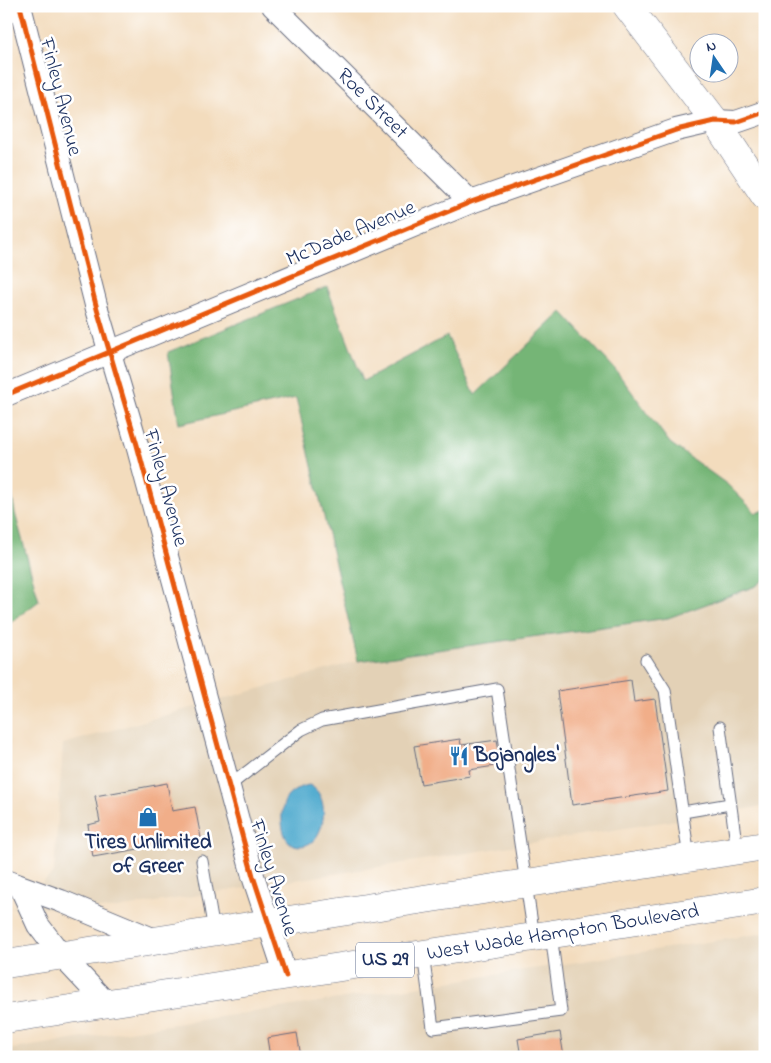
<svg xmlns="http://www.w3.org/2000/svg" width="771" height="1063" viewBox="0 0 771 1063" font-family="'Indie Flower',sans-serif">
<rect width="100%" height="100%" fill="#fff"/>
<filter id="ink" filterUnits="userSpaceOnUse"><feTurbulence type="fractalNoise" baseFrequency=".02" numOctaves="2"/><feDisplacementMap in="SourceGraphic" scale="10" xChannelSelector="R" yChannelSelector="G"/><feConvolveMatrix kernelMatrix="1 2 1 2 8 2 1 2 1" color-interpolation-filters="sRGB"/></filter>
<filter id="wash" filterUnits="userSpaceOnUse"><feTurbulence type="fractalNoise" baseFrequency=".0096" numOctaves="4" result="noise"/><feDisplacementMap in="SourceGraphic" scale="20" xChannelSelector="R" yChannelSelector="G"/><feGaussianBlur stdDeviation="1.12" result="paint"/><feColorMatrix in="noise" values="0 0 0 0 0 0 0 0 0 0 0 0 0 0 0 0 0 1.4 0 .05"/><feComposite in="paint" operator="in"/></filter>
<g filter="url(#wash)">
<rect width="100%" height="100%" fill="#f3dcbd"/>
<g fill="#e3d1b6">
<polygon points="765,579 765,806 112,909 11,908 54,873 63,744 358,661 756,586"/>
<polygon points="765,933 765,1057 6,1057 6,1050"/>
</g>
<g fill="#75b576" stroke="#48726a">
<polygon points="327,287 363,381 447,336 475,395 562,312 614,368 670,443 728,485 756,513 765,510 765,579 756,586 668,618 358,661 296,398 179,424 168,352"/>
<polygon points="6,460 15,513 39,601 6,626"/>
</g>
<path fill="#51abcf" stroke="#366d96" d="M 309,785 C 334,795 325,854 294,845 C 279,840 279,805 288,796 C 293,791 302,786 309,785 Z"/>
<g id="blocks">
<g fill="#f1ae89">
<polygon points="631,680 634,702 655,699 668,791 572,805 557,691"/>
<polygon points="460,739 461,745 497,740 501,765 469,770 470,776 421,784 414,746"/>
<polygon points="167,783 172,811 195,807 201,838 93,857 88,825 100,822 95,796"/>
<polygon points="560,1032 564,1057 521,1057 518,1039"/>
<polygon points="297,1033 301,1057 270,1057 267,1038"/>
</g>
</g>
</g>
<g filter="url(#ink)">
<use href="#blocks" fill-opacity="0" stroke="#676c7f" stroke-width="1"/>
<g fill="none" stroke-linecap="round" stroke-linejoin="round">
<defs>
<g id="lane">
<polyline points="646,660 665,690 689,858"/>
<polyline points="720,727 737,850"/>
<polyline points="229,786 301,730 322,720 497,689 534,937"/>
<polyline points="683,812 730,804"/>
<polyline points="202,861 214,931"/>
<polyline points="423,954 433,1028 561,1011 551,934"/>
</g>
<g id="street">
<polyline points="20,6 97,309 137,445 253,876 286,976"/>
<polyline points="273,6 471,202"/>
<polyline points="6,395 471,202 676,130 715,121 736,122 765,112"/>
<polyline points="6,881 61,901 155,940"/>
<polyline points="21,888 38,925 61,955 107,1004"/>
</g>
<polyline id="secondary" points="627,6 715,121 765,196"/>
<g id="primary">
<polyline points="6,964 765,846"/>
<polyline points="6,1019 765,901"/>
</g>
</defs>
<use href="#lane" stroke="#676c7f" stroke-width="13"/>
<use href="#street" stroke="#676c7f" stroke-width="24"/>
<use href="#secondary" stroke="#676c7f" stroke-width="29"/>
<use href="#primary" stroke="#676c7f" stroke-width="29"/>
<use href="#lane" stroke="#fff" stroke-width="11"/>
<use href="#street" stroke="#fff" stroke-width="22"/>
<use href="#secondary" stroke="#fff" stroke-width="28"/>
<use href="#primary" stroke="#fff" stroke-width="28"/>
<defs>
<g id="cycleway">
<polyline points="20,6 97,309 137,445 253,876 286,976"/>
<polyline points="6,395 471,202 676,130 715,121 736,122 765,112"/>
</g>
</defs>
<use href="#cycleway" stroke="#fff" stroke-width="8"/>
<use href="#cycleway" stroke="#e8590c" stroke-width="5"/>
</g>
</g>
<defs>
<symbol id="restaurant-bare" viewBox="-9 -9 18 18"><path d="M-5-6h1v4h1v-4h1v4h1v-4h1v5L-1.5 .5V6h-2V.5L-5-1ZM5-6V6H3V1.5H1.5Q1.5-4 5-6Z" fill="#1f6fb2" stroke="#fff" stroke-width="2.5" paint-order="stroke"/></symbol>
<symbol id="shop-bare" viewBox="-9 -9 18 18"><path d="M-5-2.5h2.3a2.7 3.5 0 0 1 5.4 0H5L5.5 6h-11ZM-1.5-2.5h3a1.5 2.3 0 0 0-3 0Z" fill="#1f6fb2" stroke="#fff" stroke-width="2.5" paint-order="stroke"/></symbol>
</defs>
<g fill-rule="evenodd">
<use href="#restaurant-bare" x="445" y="742" width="28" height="28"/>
<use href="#shop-bare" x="134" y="803" width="28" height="28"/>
</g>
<g text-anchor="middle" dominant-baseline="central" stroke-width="5" stroke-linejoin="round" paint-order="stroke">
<rect fill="#fff" stroke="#5f6d8e" stroke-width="1" x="356" y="942.5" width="58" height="35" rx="4"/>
<g font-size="20" font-weight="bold" fill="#1b2f5e">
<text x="385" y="960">US 29</text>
</g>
<g font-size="21" fill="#1b2f5e" stroke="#fff">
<text transform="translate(60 97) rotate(76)">Finley Avenue</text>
<text transform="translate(372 104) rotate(45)">Roe Street</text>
<text transform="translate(351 234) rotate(-23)">McDade Avenue</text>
<text transform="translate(165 488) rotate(75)">Finley Avenue</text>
<text transform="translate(273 878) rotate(73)">Finley Avenue</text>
<text transform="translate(563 933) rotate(-9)">West Wade Hampton Boulevard</text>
</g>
<g font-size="21" font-weight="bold" fill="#1b2f5e" stroke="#fff" text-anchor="start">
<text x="474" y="756">Bojangles'</text>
<text x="148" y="843" text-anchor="middle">Tires Unlimited<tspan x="148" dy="24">of Greer</tspan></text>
</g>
</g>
<rect width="771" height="1063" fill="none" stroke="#fff" stroke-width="25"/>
<g transform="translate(714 58) rotate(347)"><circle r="24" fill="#ffffff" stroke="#a4acbf"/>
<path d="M0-4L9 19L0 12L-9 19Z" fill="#1f6fb2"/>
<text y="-8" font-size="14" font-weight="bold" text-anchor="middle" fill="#1b2f5e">N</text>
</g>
</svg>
